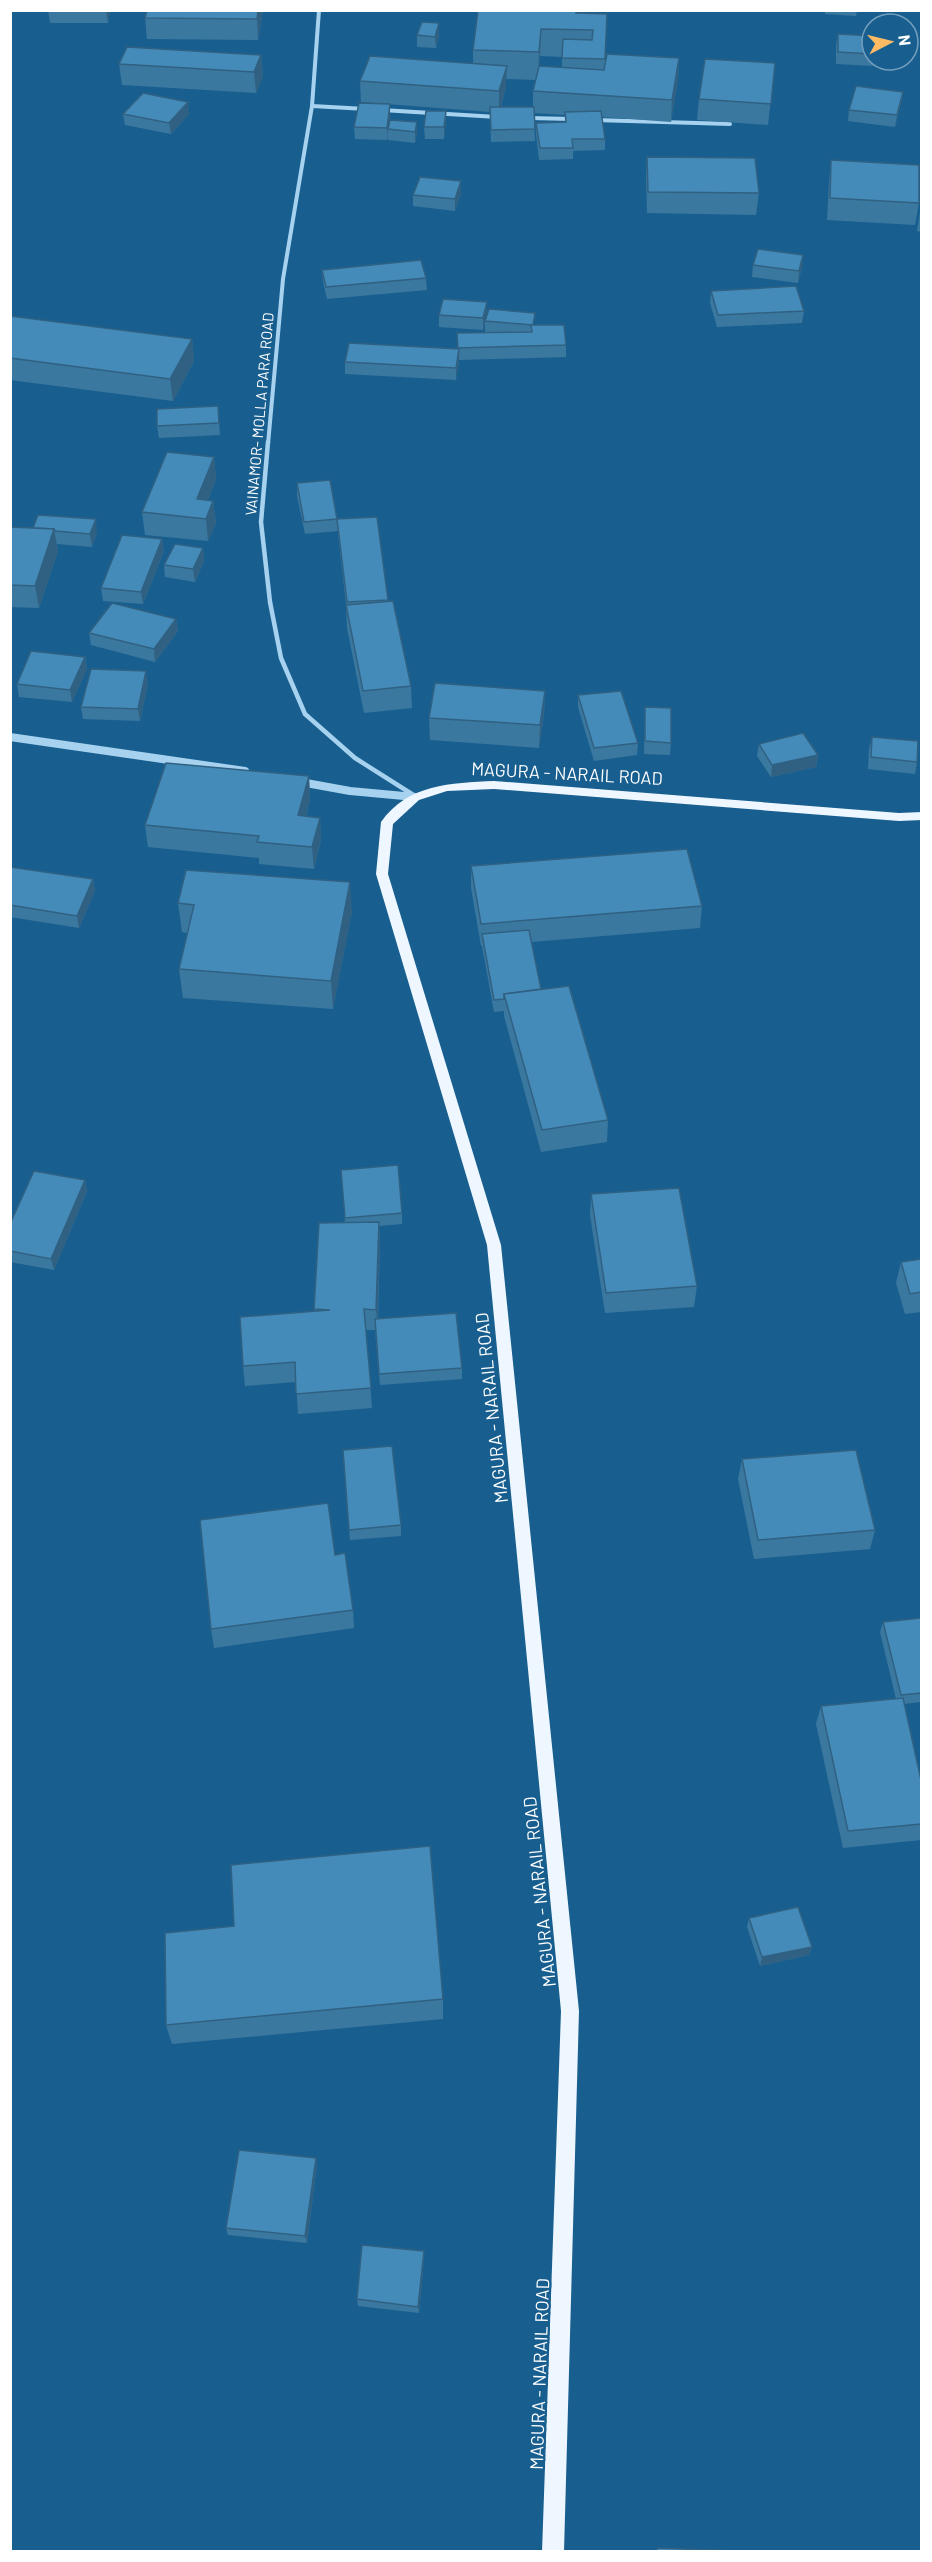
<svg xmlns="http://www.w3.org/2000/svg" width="932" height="2562" viewBox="0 0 932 2562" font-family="Barlow,sans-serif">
<rect width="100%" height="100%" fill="#185f90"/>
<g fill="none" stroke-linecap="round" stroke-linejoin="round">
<g stroke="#a6d2ef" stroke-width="4">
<polyline points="312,106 366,109"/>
<polyline points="382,110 497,117"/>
<polyline points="529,118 572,119"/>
<polyline points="595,120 730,124"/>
<polyline points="268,444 283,279 312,106 319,10"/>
</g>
<polyline stroke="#a6d2ef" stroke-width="4.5" points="268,442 261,522 270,602 281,658 305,714 355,758 415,796"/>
<g stroke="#a6d2ef" stroke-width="8">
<polyline points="10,737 245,771"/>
<polyline points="295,781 350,791 415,797"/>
</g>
<path fill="#eef7ff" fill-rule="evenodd" d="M 494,781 L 899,813 L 922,812 L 922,820 L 899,821 L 494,789 L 447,791 L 419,800 L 393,824 L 388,874 L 501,1245 L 579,2011 L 564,2552 L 542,2552 L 561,2011 L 487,1245 L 376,874 L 381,822 C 408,784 451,783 494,781 Z"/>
</g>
<g fill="#3b789f" fill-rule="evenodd">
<polygon points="48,10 110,10 108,23 50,23"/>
<polygon points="147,10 263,10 258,40 147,39 145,18"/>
<polygon points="825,10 857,10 856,16 825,14"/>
<path d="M 577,13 L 607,14 L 605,65 L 679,58 L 678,79 L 671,122 L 602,117 L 605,139 L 605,150 L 573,151 L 573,159 L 539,160 L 536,134 L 536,123 L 565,122 L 565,115 L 534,113 L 535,141 L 491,142 L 490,112 L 361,102 L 360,81 L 473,64 L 473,50 ZM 540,56 L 562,57 L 562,68 L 539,66 ZM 506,79 L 536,80 L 533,91 L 533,107 L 501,107 L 506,87 Z"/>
<polygon points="838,34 872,36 872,60 875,60 874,66 836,64 836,45"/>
<polygon points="417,35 439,35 436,48 417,47"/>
<polygon points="261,55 263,76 256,93 122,85 119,64"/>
<polygon points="775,63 768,125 697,120 699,99"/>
<polygon points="903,92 901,103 895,127 848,121 849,110"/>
<polygon points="446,111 444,139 425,139 424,127"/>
<polygon points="123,114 189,114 171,134 125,125"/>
<polygon points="390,116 390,122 417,122 417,134 415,143 388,140 388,136 387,140 355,139 354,127"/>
<polygon points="647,157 759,193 756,215 647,213 646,178"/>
<polygon points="831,160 919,203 915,225 827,220 829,182"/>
<polygon points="461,181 461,193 455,211 413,206 413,195"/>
<polygon points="921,205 921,232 917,231"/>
<polygon points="803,255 802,267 798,283 752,277 753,265"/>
<polygon points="322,270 426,278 427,290 327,299 323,282"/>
<polygon points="711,291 804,311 802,323 717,327 710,303"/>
<polygon points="487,314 483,330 439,327 439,315"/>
<polygon points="10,316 192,339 194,361 173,401 10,380"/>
<polygon points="485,321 535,325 566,345 566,357 459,360 456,380 345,374 345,362 457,349 457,333 485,333"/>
<polygon points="218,406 220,435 159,438 157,426"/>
<polygon points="214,457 216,479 208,500 213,501 216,523 208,541 145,535 142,512"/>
<polygon points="297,483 337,519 338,531 305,534 297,496"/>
<polygon points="377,517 388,601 411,686 412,708 364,713 347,628 346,605 339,542 337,519"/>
<polygon points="10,527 97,532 92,547 57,544 58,551 39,608 10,607"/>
<polygon points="162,539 164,551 143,604 103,601 101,588"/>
<polygon points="203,548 204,561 195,582 165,577 164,565"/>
<polygon points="176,619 178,631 155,662 91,645 89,633"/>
<polygon points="85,657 87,669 72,702 19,697 17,684"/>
<polygon points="148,683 140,721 83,719 81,707"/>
<polygon points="545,691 544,714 539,748 430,740 429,718"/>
<polygon points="578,695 638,743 637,755 594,761 578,707"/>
<polygon points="645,707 671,743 670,755 644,754"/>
<polygon points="872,737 917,762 915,774 868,769 869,749"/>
<polygon points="759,744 818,755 816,767 771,777 757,756"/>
<polygon points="309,776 310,799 306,816 320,818 321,840 314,869 259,864 259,858 148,847 145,825"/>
<polygon points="471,866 702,906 700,928 531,942 541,989 608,1120 607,1142 541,1152 504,1016 504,1011 494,1012 482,946 481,946 471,888"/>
<polygon points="10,867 93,879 95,891 79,928 10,917"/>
<polygon points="178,903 352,911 333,1009 183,998 179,969 187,933 182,932"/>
<polygon points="341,1170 402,1213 402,1224 379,1226 380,1243 378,1319 462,1368 462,1379 380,1385 375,1330 366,1330 372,1408 298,1414 296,1382 245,1386 243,1366 315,1311 314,1309 345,1223"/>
<polygon points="85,1180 87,1191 54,1270 10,1262 10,1224"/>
<polygon points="591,1194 697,1286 694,1307 605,1313 590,1215"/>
<polygon points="921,1259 921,1312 905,1314 896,1283 901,1262"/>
<polygon points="343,1450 401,1525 401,1536 350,1540"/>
<polygon points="742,1459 875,1530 870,1549 754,1559 738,1479"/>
<polygon points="335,1555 353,1610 354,1628 214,1648 211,1629"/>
<polygon points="921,1618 921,1702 904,1704 921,1780 921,1840 843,1848 816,1724 821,1706 896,1699 880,1632 883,1622"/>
<polygon points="749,1918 812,1947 809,1955 760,1966 747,1927"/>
<polygon points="443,1999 443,2019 172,2044 166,2025"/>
<polygon points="316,2158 317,2165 307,2243 228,2235 226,2228"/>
<polygon points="424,2258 419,2313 358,2306 357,2299"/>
</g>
<g fill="#306182">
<polygon points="106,10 110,10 108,23"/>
<polygon points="258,10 263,10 258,40 257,19"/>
<polygon points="439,23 439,35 436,48 435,37"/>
<polygon points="541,29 540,56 538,80 539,52"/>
<polygon points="261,55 263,76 256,93 254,72"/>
<polygon points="679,58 678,79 671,122 672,100"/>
<polygon points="507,66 506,87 499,113 499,91"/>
<polygon points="903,92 901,103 895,127 897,115"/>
<polygon points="188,102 189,114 171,134 169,123"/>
<polygon points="390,104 390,116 389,129 388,129 387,140 387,128"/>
<polygon points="446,111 446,123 444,139 444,127"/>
<polygon points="417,122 417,134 415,143 415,132"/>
<polygon points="461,181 461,193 455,211 455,199"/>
<polygon points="803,255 802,267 798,283 799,271"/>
<polygon points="487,302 487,314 483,330 483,318"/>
<polygon points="192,339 194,361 173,401 170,379"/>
<polygon points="459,349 459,361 456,380 456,368"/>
<polygon points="214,457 216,479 201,518 197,499"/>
<polygon points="213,501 216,523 208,541 206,519"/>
<polygon points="96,519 97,532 92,547 90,534"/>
<polygon points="54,529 58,551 39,608 35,586"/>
<polygon points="162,539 164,551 143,604 141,592"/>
<polygon points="203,548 204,561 195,582 193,569"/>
<polygon points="176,619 178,631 155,662 154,649"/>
<polygon points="85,657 87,669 72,702 70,690"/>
<polygon points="146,671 148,683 140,721 138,709"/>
<polygon points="545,691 544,714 539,748 540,725"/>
<polygon points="818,755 816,767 771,777 772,765"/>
<polygon points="309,776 310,799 300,837 298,815"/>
<polygon points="320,818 321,840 314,869 312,847"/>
<polygon points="93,879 95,891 79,928 77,916"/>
<polygon points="350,882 352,911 333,1009 331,981"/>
<polygon points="85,1180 87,1191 54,1270 51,1259"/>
<polygon points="379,1222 380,1243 377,1330 376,1310"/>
<polygon points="812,1947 809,1955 760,1966 762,1957"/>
<polygon points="316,2158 317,2165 307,2243 305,2236"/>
<polygon points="424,2251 424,2258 419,2313 418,2307"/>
</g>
<g fill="#458bb9" stroke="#306182" stroke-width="1.5">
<polygon points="147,10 258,10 257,19 145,18"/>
<polygon points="478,10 576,10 576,13 607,14 605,59 562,58 563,39 592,40 593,30 541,29 539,52 473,50"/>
<polygon points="422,22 439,23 435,37 417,35"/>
<polygon points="838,34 872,36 872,54 838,52"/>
<polygon points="127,47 261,55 254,72 119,64"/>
<polygon points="607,54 679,58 672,100 533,91 539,66 604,70"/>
<polygon points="370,56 507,66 499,91 360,81"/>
<polygon points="705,59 775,63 771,104 699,99"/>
<polygon points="856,86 903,92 897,115 849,110"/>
<polygon points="143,93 188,102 169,123 123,114"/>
<polygon points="359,103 390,104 387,128 354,127"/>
<polygon points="490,107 534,107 535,129 491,130"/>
<polygon points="426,111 446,111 444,127 424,127"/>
<polygon points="601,111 605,139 572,139 573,148 540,148 536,123 566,122 565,112"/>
<polygon points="390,120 417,122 415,132 388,129"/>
<polygon points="647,157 755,158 759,193 648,192"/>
<polygon points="831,160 919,165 919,203 830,198"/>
<polygon points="420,177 461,181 455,199 413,195"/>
<polygon points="758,249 803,255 799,271 753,265"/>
<polygon points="421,260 426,278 326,287 322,270"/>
<polygon points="796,286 804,311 718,315 711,291"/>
<polygon points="443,299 487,302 483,318 439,315"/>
<polygon points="489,309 535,313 533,325 485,321"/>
<polygon points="10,316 192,339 170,379 10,358"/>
<polygon points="531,325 564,325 566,345 458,348 457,333 532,332"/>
<polygon points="349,343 459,349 456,368 345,362"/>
<polygon points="218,406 219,423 157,426 157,409"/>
<polygon points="167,452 214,457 197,499 213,501 206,519 142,512"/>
<polygon points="330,480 337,519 304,522 297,483"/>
<polygon points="38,515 96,519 90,534 55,531 54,529 33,528"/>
<polygon points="377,517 388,600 347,602 337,519"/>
<polygon points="10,527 54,529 35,586 10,585"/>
<polygon points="122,535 162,539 141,592 101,588"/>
<polygon points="175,544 203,548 193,569 164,565"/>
<polygon points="393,601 411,686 363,691 346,605"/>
<polygon points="112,603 176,619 154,649 89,633"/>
<polygon points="31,651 85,657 70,690 17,684"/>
<polygon points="91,669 146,671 138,709 81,707"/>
<polygon points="435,683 545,691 540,725 429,718"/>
<polygon points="621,691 638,743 594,748 578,695"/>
<polygon points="645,707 671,708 671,743 645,741"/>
<polygon points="803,733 818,755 772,765 759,744"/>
<polygon points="872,737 918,741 917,762 871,757"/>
<polygon points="166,763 309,776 298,815 320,818 312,847 257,842 259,836 145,825"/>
<polygon points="687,849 702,906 481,924 471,866"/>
<polygon points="10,867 93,879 77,916 10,905"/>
<polygon points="186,870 350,882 331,981 179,969 194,905 178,903"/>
<polygon points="529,930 541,989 504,994 504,999 494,1000 482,934"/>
<polygon points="569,986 608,1120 542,1130 504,994"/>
<polygon points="398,1165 402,1213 345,1218 341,1170"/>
<polygon points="34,1171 85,1180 51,1259 10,1251 10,1224"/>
<polygon points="679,1188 697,1286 606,1293 591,1194"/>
<polygon points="379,1222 376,1310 364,1309 371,1388 296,1394 295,1362 243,1366 240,1317 330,1310 314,1309 319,1223"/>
<polygon points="921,1259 921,1292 910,1294 901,1262"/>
<polygon points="456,1313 462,1368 379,1374 375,1319"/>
<polygon points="392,1446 401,1525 349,1530 343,1450"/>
<polygon points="856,1450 875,1530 758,1540 742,1459"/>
<polygon points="328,1503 335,1555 345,1553 353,1610 211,1629 200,1520"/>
<polygon points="921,1618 921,1693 901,1695 883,1622"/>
<polygon points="903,1698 921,1780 921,1824 848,1831 821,1706"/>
<polygon points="430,1846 443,1999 166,2025 165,1933 234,1926 231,1865"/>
<polygon points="798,1907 812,1947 762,1957 749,1918"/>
<polygon points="239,2150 316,2158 305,2236 226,2228"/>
<polygon points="362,2245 424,2251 418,2307 357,2299"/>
<polygon points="657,2548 760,2552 657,2552"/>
</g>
<g text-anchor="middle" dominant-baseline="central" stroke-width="4.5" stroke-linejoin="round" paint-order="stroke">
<g font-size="15" fill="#fff" stroke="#185f90">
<text transform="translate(259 414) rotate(-85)">VAINAMOR- MOLLA PARA ROAD</text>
</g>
<g font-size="18" fill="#fff" stroke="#185f90">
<text transform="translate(567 773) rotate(3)">MAGURA - NARAIL ROAD</text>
<text transform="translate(491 1408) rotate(-96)">MAGURA - NARAIL ROAD</text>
<text transform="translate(539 1892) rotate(-96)">MAGURA - NARAIL ROAD</text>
<text transform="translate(539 2374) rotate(-88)">MAGURA - NARAIL ROAD</text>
</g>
</g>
<rect width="932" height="2562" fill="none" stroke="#ffffff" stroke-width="24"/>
<g transform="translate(890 42) rotate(83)"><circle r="28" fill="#185f90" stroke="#749fbc" stroke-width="1.5"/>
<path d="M0-4.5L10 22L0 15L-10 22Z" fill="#ffbb64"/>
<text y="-9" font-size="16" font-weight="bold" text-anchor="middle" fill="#ffffff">N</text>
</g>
</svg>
